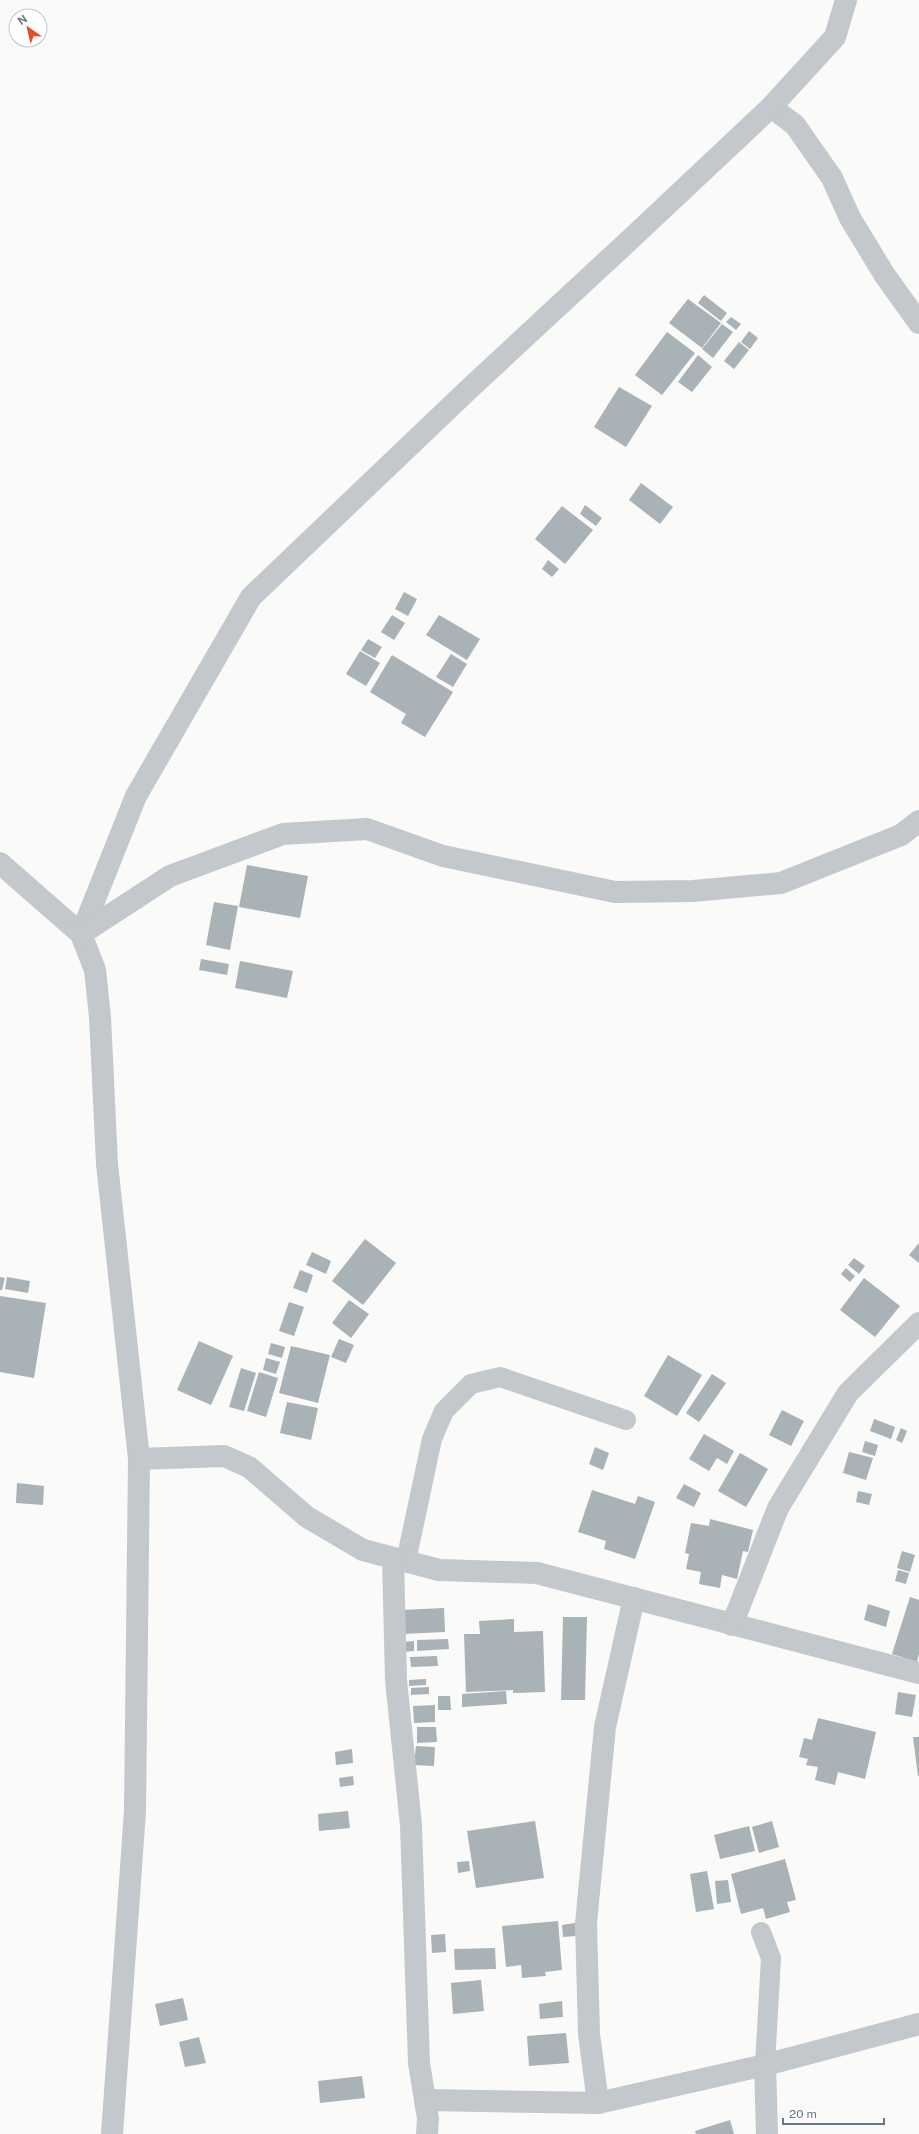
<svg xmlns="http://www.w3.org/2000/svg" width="919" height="2134" viewBox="0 0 919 2134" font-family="'Public Sans',sans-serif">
<rect width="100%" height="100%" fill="#fafaf8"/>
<g fill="#a8b2b7">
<polygon points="704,295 727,313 721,321 698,303"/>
<polygon points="688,299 721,323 702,348 669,323"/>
<polygon points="731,317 741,324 736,330 726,322"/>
<polygon points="722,324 733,332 713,358 702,349"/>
<polygon points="749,331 758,338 750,349 741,342"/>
<polygon points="667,332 695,353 662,395 635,375"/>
<polygon points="739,342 749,350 734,369 724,361"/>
<polygon points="698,355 712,367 692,392 678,382"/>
<polygon points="619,387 652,406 626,447 594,427"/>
<polygon points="641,483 673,507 660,524 629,500"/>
<polygon points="585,505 602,518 596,526 580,514"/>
<polygon points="562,506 593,530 565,564 535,539"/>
<polygon points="548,560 559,569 552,577 542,569"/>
<polygon points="404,592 417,599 408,616 395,609"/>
<polygon points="392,615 405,623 394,640 381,632"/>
<polygon points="439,615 480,639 467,660 426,635"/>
<polygon points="368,639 382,647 375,658 361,650"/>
<polygon points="360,651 380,663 366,686 346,674"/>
<polygon points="451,654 467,664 453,687 436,677"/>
<polygon points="392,655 453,692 425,737 401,723 406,714 370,692"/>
<polygon points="247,865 308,876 300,918 239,907"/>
<polygon points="214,902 238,906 230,950 206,945"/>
<polygon points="201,959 229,964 227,975 199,970"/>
<polygon points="240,961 293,971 287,998 235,988"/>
<polygon points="365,1239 396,1263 363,1305 332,1281"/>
<polygon points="919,1243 919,1263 909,1255"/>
<polygon points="312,1252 331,1261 326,1274 306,1265"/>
<polygon points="854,1258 865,1266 859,1274 848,1265"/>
<polygon points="846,1268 855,1276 850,1282 841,1274"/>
<polygon points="300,1270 313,1275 307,1293 293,1288"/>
<polygon points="0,1277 5,1278 2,1290 0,1290"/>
<polygon points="7,1277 30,1281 28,1293 5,1289"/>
<polygon points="864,1278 900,1306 875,1337 840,1310"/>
<polygon points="0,1296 46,1303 34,1378 0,1372"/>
<polygon points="349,1300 369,1314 351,1338 332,1323"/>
<polygon points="289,1302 304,1307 294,1336 279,1331"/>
<polygon points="339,1339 354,1345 346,1363 331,1357"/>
<polygon points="199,1341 233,1356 211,1405 177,1390"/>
<polygon points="271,1343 285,1347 282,1358 268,1354"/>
<polygon points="291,1346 330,1355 318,1403 279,1393"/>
<polygon points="668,1355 702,1375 677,1416 644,1396"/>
<polygon points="266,1358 280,1362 276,1374 263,1370"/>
<polygon points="241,1368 256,1373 244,1411 229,1407"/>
<polygon points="259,1372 278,1378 266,1417 247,1411"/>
<polygon points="712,1374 726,1383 699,1422 686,1413"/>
<polygon points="287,1402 318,1408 311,1440 280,1433"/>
<polygon points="782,1410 804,1421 791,1446 769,1435"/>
<polygon points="874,1419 895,1427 891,1439 870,1431"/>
<polygon points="901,1428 907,1431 902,1443 896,1440"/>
<polygon points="704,1434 734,1451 727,1464 717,1458 709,1471 689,1459"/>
<polygon points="865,1441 878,1445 875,1456 862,1452"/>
<polygon points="595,1447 609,1453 603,1470 589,1464"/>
<polygon points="849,1452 873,1458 866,1480 843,1473"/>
<polygon points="740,1453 768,1469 746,1507 718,1491"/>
<polygon points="17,1483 44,1486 43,1505 16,1503"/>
<polygon points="684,1484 701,1493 694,1507 676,1498"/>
<polygon points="592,1490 635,1504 638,1496 655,1502 635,1559 604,1549 606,1541 578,1532"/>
<polygon points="858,1491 872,1494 869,1505 856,1502"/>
<polygon points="710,1519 753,1530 748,1552 743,1551 737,1579 722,1575 720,1588 699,1584 701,1572 686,1569 689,1554 685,1553 691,1523 709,1526"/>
<polygon points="902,1551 915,1555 910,1572 897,1568"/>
<polygon points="898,1570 909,1573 906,1584 895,1581"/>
<polygon points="910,1597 919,1600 919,1654 917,1662 892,1654"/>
<polygon points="868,1604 890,1611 886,1627 864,1620"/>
<polygon points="444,1608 445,1632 402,1634 401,1610"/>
<polygon points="563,1617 587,1617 585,1700 561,1700"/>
<polygon points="514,1619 514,1632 543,1631 545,1692 513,1693 513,1690 466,1692 464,1634 480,1634 479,1621"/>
<polygon points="448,1639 449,1649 417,1651 417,1640"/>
<polygon points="414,1641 414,1651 401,1652 401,1642"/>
<polygon points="437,1656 438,1666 411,1667 410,1657"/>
<polygon points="426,1679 426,1685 409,1686 409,1680"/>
<polygon points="429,1687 429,1694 411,1695 411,1688"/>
<polygon points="506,1691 507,1704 462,1707 462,1694"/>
<polygon points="898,1692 916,1695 912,1717 895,1714"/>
<polygon points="438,1696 450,1696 451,1710 438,1710"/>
<polygon points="435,1705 435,1722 414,1723 413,1706"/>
<polygon points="818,1718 876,1732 865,1779 838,1772 835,1785 815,1780 818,1767 806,1765 808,1759 799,1757 804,1738 812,1740"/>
<polygon points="417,1727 436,1727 437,1742 417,1743"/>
<polygon points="913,1737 919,1737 919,1776 918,1776"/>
<polygon points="416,1746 435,1747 434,1766 414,1765"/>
<polygon points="352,1749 353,1763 336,1765 335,1752"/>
<polygon points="353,1776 354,1785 340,1787 339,1778"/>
<polygon points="348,1811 350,1828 319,1831 318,1814"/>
<polygon points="535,1821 544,1878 476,1888 467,1831"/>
<polygon points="772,1821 779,1847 759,1853 752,1827"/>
<polygon points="749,1826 755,1851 720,1859 714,1835"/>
<polygon points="785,1859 796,1900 787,1902 790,1912 766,1919 763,1908 741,1914 731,1874"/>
<polygon points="469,1861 470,1871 458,1873 457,1862"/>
<polygon points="707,1871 714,1909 696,1912 690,1874"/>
<polygon points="728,1880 731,1902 717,1904 715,1881"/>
<polygon points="558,1921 562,1970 545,1972 546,1976 522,1978 521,1965 506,1967 502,1926"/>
<polygon points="575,1923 576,1936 563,1937 562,1925"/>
<polygon points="445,1934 446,1952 432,1953 431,1935"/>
<polygon points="495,1948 496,1969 455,1970 454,1949"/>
<polygon points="481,1980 484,2011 453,2014 451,1983"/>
<polygon points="183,1998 188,2020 160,2026 155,2004"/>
<polygon points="562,2001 563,2017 540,2019 539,2004"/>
<polygon points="566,2033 569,2063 529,2066 527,2036"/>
<polygon points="199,2037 206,2063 185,2067 179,2042"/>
<polygon points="362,2076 365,2098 320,2103 318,2081"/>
<polygon points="730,2120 734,2134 696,2134 695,2131"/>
</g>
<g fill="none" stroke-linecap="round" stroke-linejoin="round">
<g stroke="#c3c8cc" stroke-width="20">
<polyline points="406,1561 432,1439 444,1411 471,1384 500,1377 626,1420"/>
<polyline points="761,1932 771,1958 765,2065"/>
</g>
<g stroke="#c3c8cc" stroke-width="22">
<polyline points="771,107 795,125 832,178 850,218 884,274 919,323"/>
<polyline points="0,863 81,934 95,970 100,1017 107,1164 139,1459 135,1811 112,2134"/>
<polyline points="81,934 136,796 251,597 469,389 636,234 771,107 835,37 846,0"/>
<polyline points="81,934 170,876 283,834 367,829 443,856 615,892 693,891 781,883 901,835 919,821"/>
<polyline points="139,1459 224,1456 249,1467 307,1517 363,1550 439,1570 537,1573 919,1673"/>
<polyline points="393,1558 396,1680 411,1825 419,2063 425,2100"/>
<polyline points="732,1625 778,1508 848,1393 919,1323"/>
<polyline points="598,2103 589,2034 586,1923 605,1727 634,1598"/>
<polyline points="427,2134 428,2119 425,2100 598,2103 765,2065"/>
<polyline points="767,2134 765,2065 919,2024"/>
</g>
</g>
<g transform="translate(28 28) rotate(326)"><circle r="19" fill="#ffffff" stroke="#c1c9cd"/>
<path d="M0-3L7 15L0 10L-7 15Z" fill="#e34c2f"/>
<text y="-6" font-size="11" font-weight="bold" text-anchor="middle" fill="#657883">N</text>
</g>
<path d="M783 2118v6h101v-6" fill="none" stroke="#657883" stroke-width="2"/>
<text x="789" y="2118" font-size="12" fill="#657883" stroke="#ffffff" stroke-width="3" paint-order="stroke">20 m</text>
</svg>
